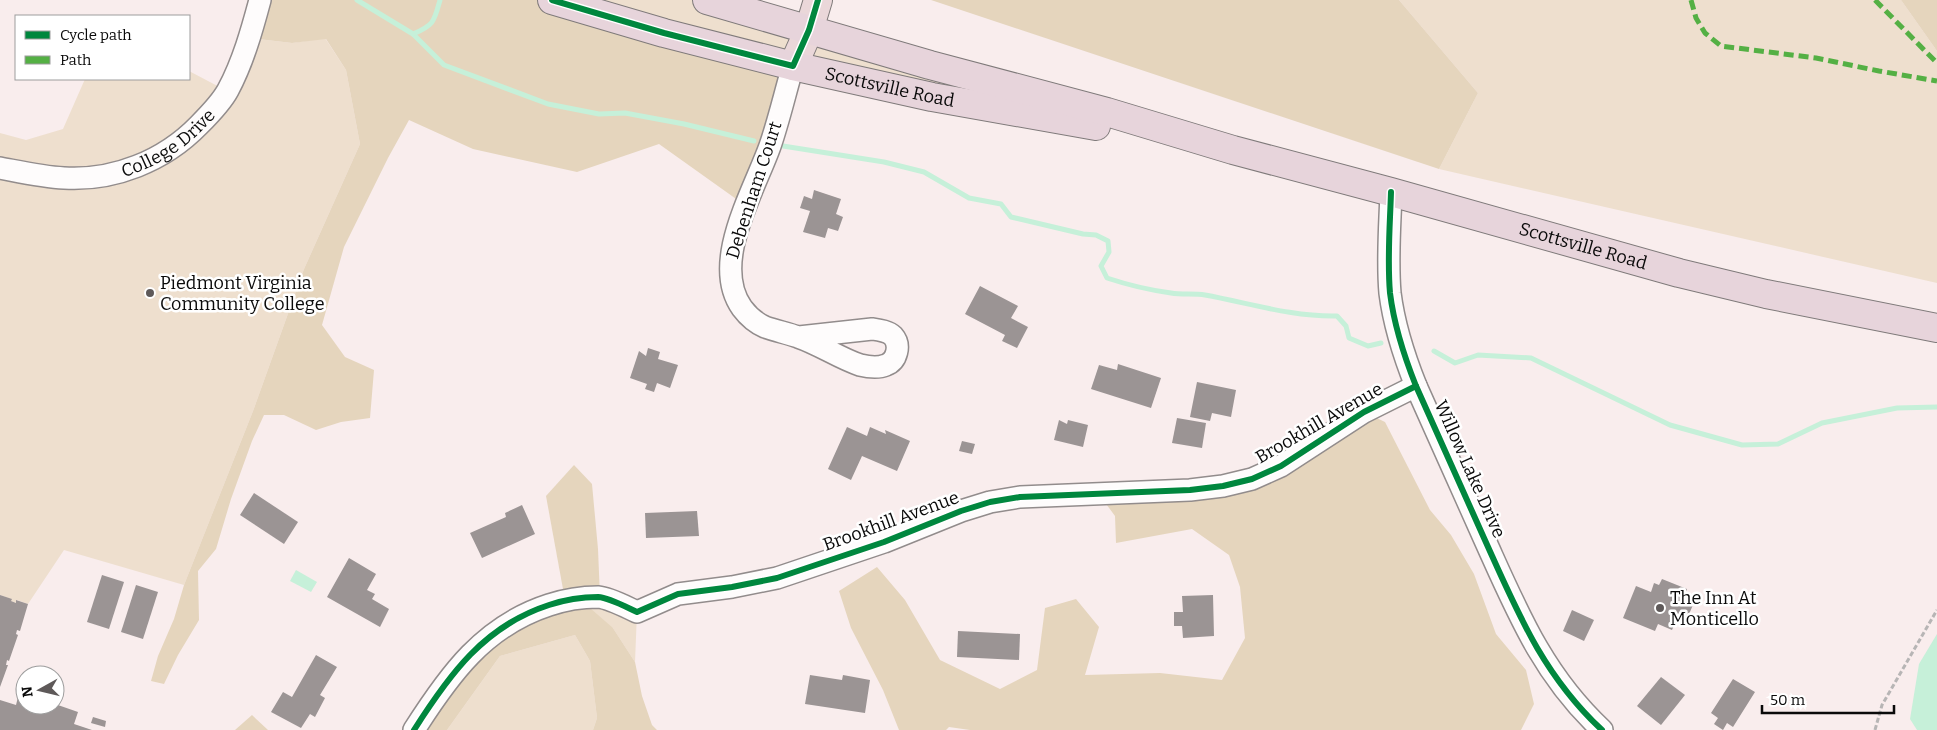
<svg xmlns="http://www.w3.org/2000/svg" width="1937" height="730" viewBox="0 0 1937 730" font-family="Bitter,serif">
<rect width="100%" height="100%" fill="#f9eded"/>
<g fill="#eedfce">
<polygon points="552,0 707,0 1233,150 1105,127"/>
<polygon points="1399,0 1901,0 1937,51 1937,283 1439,169 1478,93"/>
<polygon points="250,38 292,43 325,38 346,70 360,144 304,269 253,411 184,585 64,550 28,604 17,600 16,603 11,601 11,599 0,595 0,133 26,140 63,129 85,79 189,79 189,71 227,91"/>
<polygon points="565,600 637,612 635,662 613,628 537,615"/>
<polygon points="575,635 590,661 597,718 593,730 447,730 500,656"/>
</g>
<g fill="#e5d5bd">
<polygon points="260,0 552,0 793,66 746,206 659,144 577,172 473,149 409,120 388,158 344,247 322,325 345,357 374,370 370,418 341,422 316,430 284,415 264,415 252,441 231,499 216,549 198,571 199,620 178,655 164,684 151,681 158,656 174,619 184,585 253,411 304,269 360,144 346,70 326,39 292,43 250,38"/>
<polygon points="931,0 1399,0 1478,93 1439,169"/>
<polygon points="1901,0 1937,0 1937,51"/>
<polygon points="1364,412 1385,422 1430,510 1451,535 1474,574 1496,634 1526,670 1534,704 1521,730 970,730 949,727 946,730 899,730 883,690 851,628 839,591 877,567 905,600 940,660 1000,689 1037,670 1045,608 1076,599 1099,627 1085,675 1160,673 1222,680 1245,638 1240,587 1229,555 1192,529 1116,543 1115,516 1098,493 1223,486"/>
<polygon points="574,465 592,484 598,549 600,597 565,600 546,496"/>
<polygon points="590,608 613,628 635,662 642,696 652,725 657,730 593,730 597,718 590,661 575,635 500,656 447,730 427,730 459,677 498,639 537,615"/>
<polygon points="252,715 268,730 235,730"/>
</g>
<g fill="#c6f0d9">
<polygon points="296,570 317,582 311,592 290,581"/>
<polygon points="1937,634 1937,730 1917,730 1910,719 1919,664"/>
</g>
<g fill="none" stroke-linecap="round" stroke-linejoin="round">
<g stroke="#c6f0d9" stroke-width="5">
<polyline points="357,0 413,34 444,65 548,104 599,114 625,113 684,124 754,141"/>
<path d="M 413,34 C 434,25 434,22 440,0"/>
<path d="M 783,146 L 884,162 L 924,172 L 969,198 L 1001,204 L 1011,217 L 1083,234 L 1096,235 L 1108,241 L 1109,252 L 1101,266 L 1107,278 C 1128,285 1149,290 1171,293 C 1182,295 1194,293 1205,295 C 1249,303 1292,317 1337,316 L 1346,326 L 1349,338 L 1368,346 L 1381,343"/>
<polyline points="1434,351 1455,363 1478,355 1531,358 1670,425 1742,445 1778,444 1822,423 1897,408 1937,407"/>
</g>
</g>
<g fill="#9b9494">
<polygon points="814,190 841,199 836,214 843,217 838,231 828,228 825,238 803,232 810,211 800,208 804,196 812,199"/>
<polygon points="980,286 1018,306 1011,318 1028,327 1017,348 1002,341 1005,335 965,314"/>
<polygon points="648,348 660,352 658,359 678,365 670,388 657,383 654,392 645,389 647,384 630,378 639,351 646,356"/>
<polygon points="1118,364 1161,378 1151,408 1091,389 1099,365 1117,370"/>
<polygon points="1197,382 1236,390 1231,417 1212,413 1210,421 1190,417"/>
<polygon points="1177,418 1206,423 1202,448 1172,443"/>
<polygon points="1059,420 1067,424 1068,420 1088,425 1083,447 1054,440"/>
<polygon points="847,427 867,436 870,427 886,434 885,430 910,441 897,471 862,456 851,480 828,469"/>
<polygon points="962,441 975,444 972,454 959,451"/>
<polygon points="254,493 298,522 284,544 240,515"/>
<polygon points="522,505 535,534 482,558 470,533 506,517 505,513"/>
<polygon points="697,511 699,536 646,538 645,513"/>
<polygon points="349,558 376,574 367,590 375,594 372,599 389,609 380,627 327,597"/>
<polygon points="102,575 124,582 109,629 87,622"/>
<polygon points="1662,579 1687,589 1684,596 1695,600 1687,619 1678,616 1672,630 1658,624 1655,631 1623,618 1636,586 1651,592 1654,583 1659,585"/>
<polygon points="136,585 158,592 143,639 121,632"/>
<polygon points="0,595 12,599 11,601 16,603 16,600 28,604 20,631 17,630 16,634 18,635 9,661 7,660 6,665 8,665 0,687"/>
<polygon points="1213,595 1214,636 1183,638 1182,626 1174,626 1174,612 1183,612 1182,596"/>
<polygon points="1572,610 1594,620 1584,641 1563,631"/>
<polygon points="958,631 1020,634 1019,660 957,657"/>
<polygon points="316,655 337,667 320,695 325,698 315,717 310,714 301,728 271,712 283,692 292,697"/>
<polygon points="810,675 842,680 843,675 870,680 865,713 805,704"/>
<polygon points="1661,677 1685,695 1661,725 1637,706"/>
<polygon points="1733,679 1755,692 1733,727 1727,723 1723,730 1714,724 1718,718 1711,713"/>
<polygon points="18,697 25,699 25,705 55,704 78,712 74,724 92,730 0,730 0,700 16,705"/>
<polygon points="93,717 106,721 105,727 91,723"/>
</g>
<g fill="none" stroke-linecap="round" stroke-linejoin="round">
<defs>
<g id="street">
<path d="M 793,66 C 785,93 779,120 770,146 C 754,191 710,263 742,308 C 748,316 756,323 765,327 C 776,331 787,333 798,337 C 819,344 839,358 860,365 C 868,367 879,368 886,365 C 897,361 901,345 893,336 C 888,331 879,330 872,329 L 799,337"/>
<path id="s1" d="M 0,168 C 21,172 43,177 64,178 C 114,181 164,161 199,125 C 209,115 221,103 228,90 C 243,62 252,30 260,0"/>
<path d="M 1391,192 C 1390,225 1387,259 1390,293 C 1394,325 1404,356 1416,386 C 1439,437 1461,487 1484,538 C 1517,611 1542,674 1602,730"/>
<path d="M 414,730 C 449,675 484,626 549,605 C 564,600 581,597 598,597 C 610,598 626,607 637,612 L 678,594 L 732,587 L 777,578 L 884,542 L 961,511 L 990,502 L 1020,497 L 1190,490 L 1223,486 L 1252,479 L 1281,466 L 1364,412 L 1416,386"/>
</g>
<polyline id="primary" points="793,66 809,30 818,0"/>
<g id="highway">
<path id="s2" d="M 552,0 L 664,33 L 793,66 L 932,97 L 1096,126"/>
<path id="s3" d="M 707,0 L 930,65 L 1107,112 L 1233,150 L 1391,192 L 1679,273 L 1766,294 L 1937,328"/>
</g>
</defs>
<use href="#street" stroke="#928c8c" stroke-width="24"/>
<use href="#primary" stroke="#7f7a7a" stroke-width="30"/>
<use href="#highway" stroke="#7f7a7a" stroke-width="30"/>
<polyline stroke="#b7b5b5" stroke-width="3" stroke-dasharray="5 2.5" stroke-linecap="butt" points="1875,730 1882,705 1937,610"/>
<use href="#street" stroke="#fefcfc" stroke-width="21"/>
<use href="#primary" stroke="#ead7d9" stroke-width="28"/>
<use href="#highway" stroke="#e7d4db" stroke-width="28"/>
<g stroke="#54b044" stroke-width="5" stroke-dasharray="10 5" stroke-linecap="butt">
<polyline points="1691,0 1696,18 1705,33 1721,46 1816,58 1879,71 1937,81"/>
<polyline points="1875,0 1937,63"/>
</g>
<defs>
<g id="cycleway">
<polyline points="552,0 664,33 793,66 809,30 818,0"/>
<path d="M 1391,192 C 1390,225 1387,259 1390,293 C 1394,325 1404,356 1416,386 C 1439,437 1461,487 1484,538 C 1517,611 1542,674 1602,730"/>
<path d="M 414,730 C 449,675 484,626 549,605 C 564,600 581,597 598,597 C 610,598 626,607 637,612 L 678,594 L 732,587 L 777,578 L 884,542 L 961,511 L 990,502 L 1020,497 L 1190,490 L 1223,486 L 1252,479 L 1281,466 L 1364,412 L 1416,386"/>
</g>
</defs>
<use href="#cycleway" stroke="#fff" stroke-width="9"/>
<use href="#cycleway" stroke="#00873e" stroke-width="6"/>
</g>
<g fill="#5e5959" stroke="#fff" stroke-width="2">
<circle cx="150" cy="293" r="5"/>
<circle cx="1660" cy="608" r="5"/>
</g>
<g text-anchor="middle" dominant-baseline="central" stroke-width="5" stroke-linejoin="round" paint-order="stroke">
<g font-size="18" fill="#0a0a0a" stroke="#fff">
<text stroke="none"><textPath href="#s2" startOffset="349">Scottsville Road</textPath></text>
<text stroke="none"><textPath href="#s1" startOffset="178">College Drive</textPath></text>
<text transform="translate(754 190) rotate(-72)">Debenham Court</text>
<text stroke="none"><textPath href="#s3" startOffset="910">Scottsville Road</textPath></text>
<text transform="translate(1319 423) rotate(-30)">Brookhill Avenue</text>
<text transform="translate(1470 469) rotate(66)">Willow Lake Drive</text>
<text transform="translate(891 521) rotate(-20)">Brookhill Avenue</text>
</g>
<g font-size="18" fill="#0a0a0a" stroke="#fff" text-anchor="start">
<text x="160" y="283">Piedmont Virginia<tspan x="160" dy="21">Community College</tspan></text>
<text x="1670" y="598">The Inn At<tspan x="1670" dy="21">Monticello</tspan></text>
</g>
</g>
<rect x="15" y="15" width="175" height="65" fill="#ffffff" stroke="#9d9d9d"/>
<rect x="25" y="31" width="25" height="8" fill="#00873e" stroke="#9d9d9d"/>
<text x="60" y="40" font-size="15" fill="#0a0a0a">Cycle path</text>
<rect x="25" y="56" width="25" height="8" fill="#54b044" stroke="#9d9d9d"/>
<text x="60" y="65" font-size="15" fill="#0a0a0a">Path</text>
<g transform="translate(40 690) rotate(262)"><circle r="24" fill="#ffffff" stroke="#9d9d9d"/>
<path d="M0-4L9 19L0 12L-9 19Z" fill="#5e5959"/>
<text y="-8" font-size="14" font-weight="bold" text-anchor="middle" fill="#0a0a0a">N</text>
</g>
<path d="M1762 705v8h132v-8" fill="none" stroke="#0a0a0a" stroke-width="2.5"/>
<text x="1770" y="705" font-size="15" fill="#0a0a0a" stroke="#ffffff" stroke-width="4" paint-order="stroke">50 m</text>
</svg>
